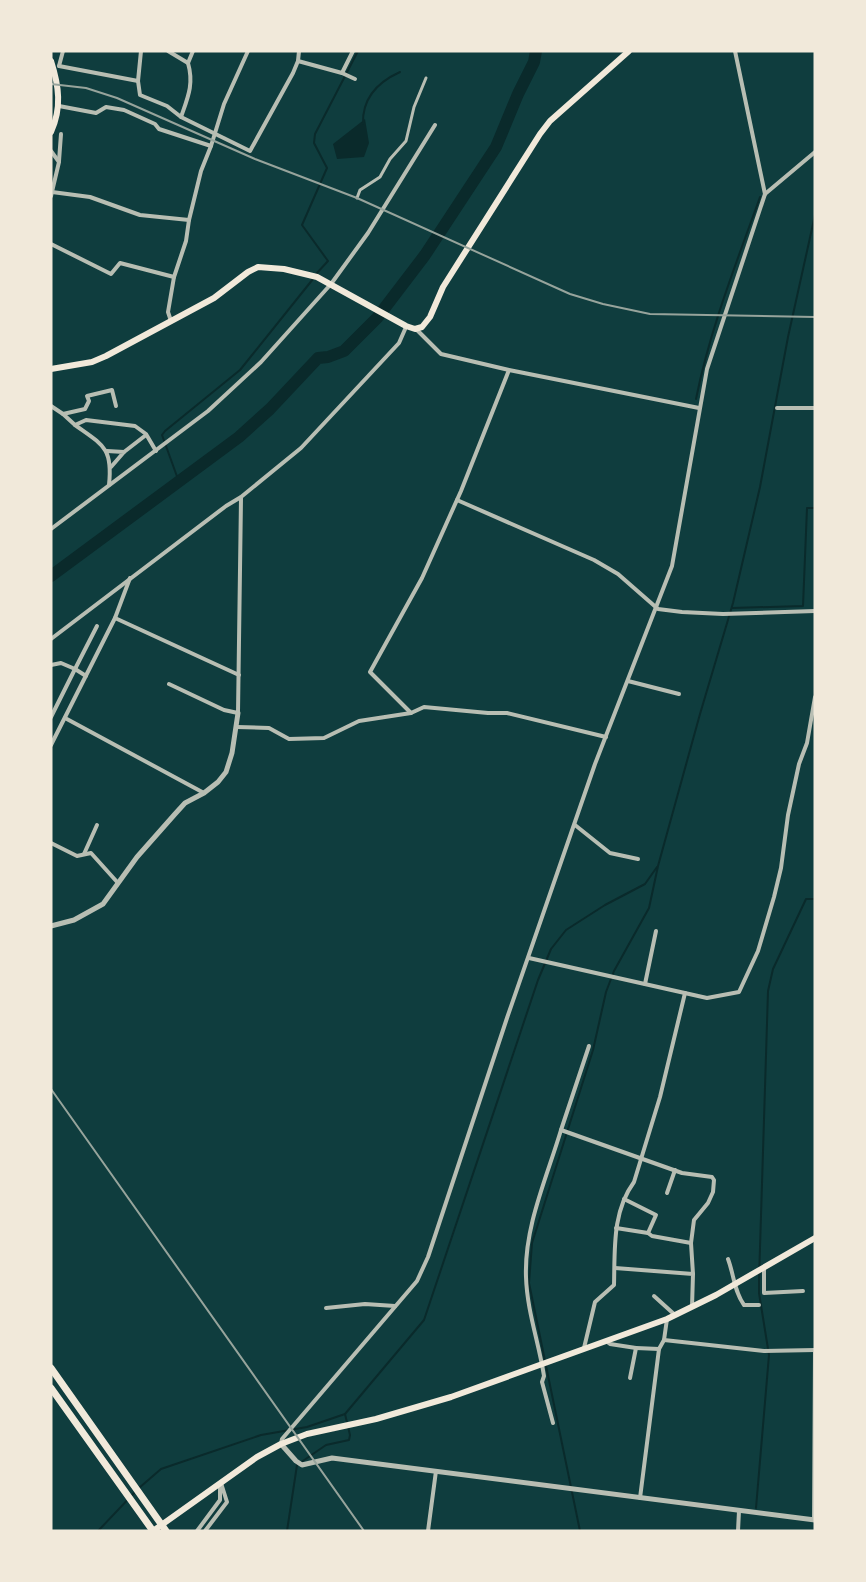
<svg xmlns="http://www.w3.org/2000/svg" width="866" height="1582" viewBox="0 0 866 1582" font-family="'Roboto Condensed',sans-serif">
<rect width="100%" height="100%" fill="#0f3d3e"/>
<polygon fill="#0a2a2b" points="365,119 369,143 364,157 337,159 333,144"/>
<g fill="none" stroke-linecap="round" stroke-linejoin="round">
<g stroke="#0a2a2b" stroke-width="2">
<path d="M 363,124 C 362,98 378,82 400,72"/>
<polyline points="316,274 328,261 302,225 327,168 314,143 315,134 358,51"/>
<path d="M 696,399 C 710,329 736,264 760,197"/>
<polyline points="179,482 162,435 165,431 240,370 313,279"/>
<polyline points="732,608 803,606 807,508 815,508"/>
<polyline points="139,1488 161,1469 261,1435 307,1427 345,1414 424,1320 538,980 551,949 566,930 605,905 645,884 657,867"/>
<polyline points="756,1508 769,1355 759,1293 759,1280 768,991 773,969 806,899 815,899"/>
<polyline points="98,1531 135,1492"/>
<polyline points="287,1531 297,1465 326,1445 349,1440 350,1435 345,1414"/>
<polyline points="580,1531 529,1283 532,1243 593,1050 606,992 614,971 649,908 658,866 700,714 733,603 760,487 788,337 815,215"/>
</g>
<polyline stroke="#0a2a2b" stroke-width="12" points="51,576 239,437 270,409 318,358 328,357 344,351 377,318 425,255 496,147 518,94 534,62 536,51"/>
<polyline stroke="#b8beb3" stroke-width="3" points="357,198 360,190 380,177 390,159 406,141 414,107 426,78"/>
<g stroke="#b8beb3" stroke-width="4">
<polyline points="141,51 138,81 140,95 167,106 181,117 250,151 293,73 298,61 299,51"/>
<polyline points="168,51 188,63"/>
<polyline points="735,51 765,194"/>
<polyline points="298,61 342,73 355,79"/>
<polyline points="59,66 138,81"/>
<polyline points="59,66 63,51"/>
<polyline points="342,73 353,51"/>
<polyline points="59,106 96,113 106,107 124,110 155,124 159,129 211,146"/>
<path d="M 181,117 C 188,97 194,84 188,63 L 193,51"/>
<polyline points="51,151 59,162 51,196"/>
<polyline points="59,161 61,134"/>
<polyline points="52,192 90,197 140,215 189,220"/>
<polyline points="51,244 111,274 120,263 174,277"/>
<polyline points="171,321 168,312 174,277 186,241 189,220 201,171 211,146 224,104 248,51"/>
<polyline points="416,329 441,354 509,370 699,408"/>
<polyline points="51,406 63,414"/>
<polyline points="777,408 815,408"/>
<polyline points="75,425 63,414 85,409 89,401 87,396 112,390 116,406"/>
<polyline points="107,451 124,452 111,467"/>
<polyline points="124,452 146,435"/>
<path d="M 109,485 C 113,448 103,445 75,425 L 86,420 L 135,426 L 146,434 L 156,451"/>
<polyline points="457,500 594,560 618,574 658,609 682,612 723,614 815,611"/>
<polyline points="51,529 208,411 261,362 331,284 368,233 435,125"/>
<polyline points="115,618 239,675"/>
<polyline points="51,639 226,506 241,497 301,448 399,343 406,327"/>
<polyline points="51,665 61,663 75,669 97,626"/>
<polyline points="628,681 679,694"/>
<polyline points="169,684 224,710 238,713 241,498"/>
<polyline points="411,713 370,672 422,578 461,491 509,370"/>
<polyline points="51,717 75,669 86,676"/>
<polyline points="65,718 204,793"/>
<polyline points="237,727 269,728 289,739 324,738 359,721 411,713 424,707 488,713 507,713 606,737"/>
<polyline points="51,745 115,618 130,578"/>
<polyline points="575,825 610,853 638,859"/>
<polyline points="51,843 77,856 91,853 118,883"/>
<polyline points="84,854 97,825"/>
<polyline points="529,958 707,998 739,992 758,951 774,897 781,868 788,815 799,764 807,743 815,697"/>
<polyline points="645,984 656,931"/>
<polyline points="561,1130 589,1046"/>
<polyline points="667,1193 675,1170"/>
<polyline points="624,1199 656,1215 648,1233"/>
<polyline points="616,1228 648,1233 652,1236 691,1243 693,1274"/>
<path d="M 728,1259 C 734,1275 734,1291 744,1305 L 759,1305"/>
<polyline points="615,1268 693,1274 692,1307"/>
<polyline points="764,1268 764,1293 803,1291"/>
<polyline points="654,1296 675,1315"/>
<polyline points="326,1308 365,1304 395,1306"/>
<polyline points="667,1319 664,1340 764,1351 815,1350"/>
<polyline points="606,1341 610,1344 636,1348 630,1378"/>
<path d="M 584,1348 L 595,1302 L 614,1285 C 615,1249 612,1212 634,1182 L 660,1097 L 685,993"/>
<polyline points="636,1348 659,1349 664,1340"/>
<path d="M 553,1423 L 542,1382 L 544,1376 C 539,1343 527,1311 526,1277 C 524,1227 547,1177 561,1130 L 682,1173 L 712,1177 L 714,1180 L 713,1192 L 708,1203 L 694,1220 L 691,1243"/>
<polyline points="281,1444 282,1439 417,1281 428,1257 507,1018 595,764 672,566 707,369 765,194 815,152"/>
<polyline points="640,1498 659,1349"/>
<polyline points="814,1520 815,1350"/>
<polyline points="197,1531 220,1500 220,1488"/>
<polyline points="205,1531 227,1502 221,1483"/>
<polyline points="428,1531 436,1471"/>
<polyline points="738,1531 739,1511"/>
</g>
<g stroke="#b8beb3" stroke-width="5">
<polyline points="51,926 74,920 103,904 137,857 175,814 185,803 204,793 218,782 226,772 232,753 238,713"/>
<polyline points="281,1444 296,1461 302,1465 332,1458 815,1520"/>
</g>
<g stroke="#f1e9da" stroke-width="6">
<path d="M 51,61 C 59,86 62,108 51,132"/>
<polyline points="153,1531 257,1457 281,1444 307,1434 376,1419 451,1397 667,1319 716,1295 815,1238"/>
</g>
<polyline stroke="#f1e9da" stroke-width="6" points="51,369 92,362 106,356 214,298 248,272 258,267 284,269 317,277 406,326 415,329 422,327 430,317 443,287 540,134 550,121 629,51"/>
<g stroke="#f1e9da" stroke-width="7">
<polyline points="51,1368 166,1531"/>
<polyline points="51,1388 153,1531"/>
</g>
<g stroke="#97a49c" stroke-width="2">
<polyline points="51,84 86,88 117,98 255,159 357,198 570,294 603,304 650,314 815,317"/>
<polyline points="51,1089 364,1531"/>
</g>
</g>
<rect width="866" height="1582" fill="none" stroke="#f1e9da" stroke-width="105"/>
</svg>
